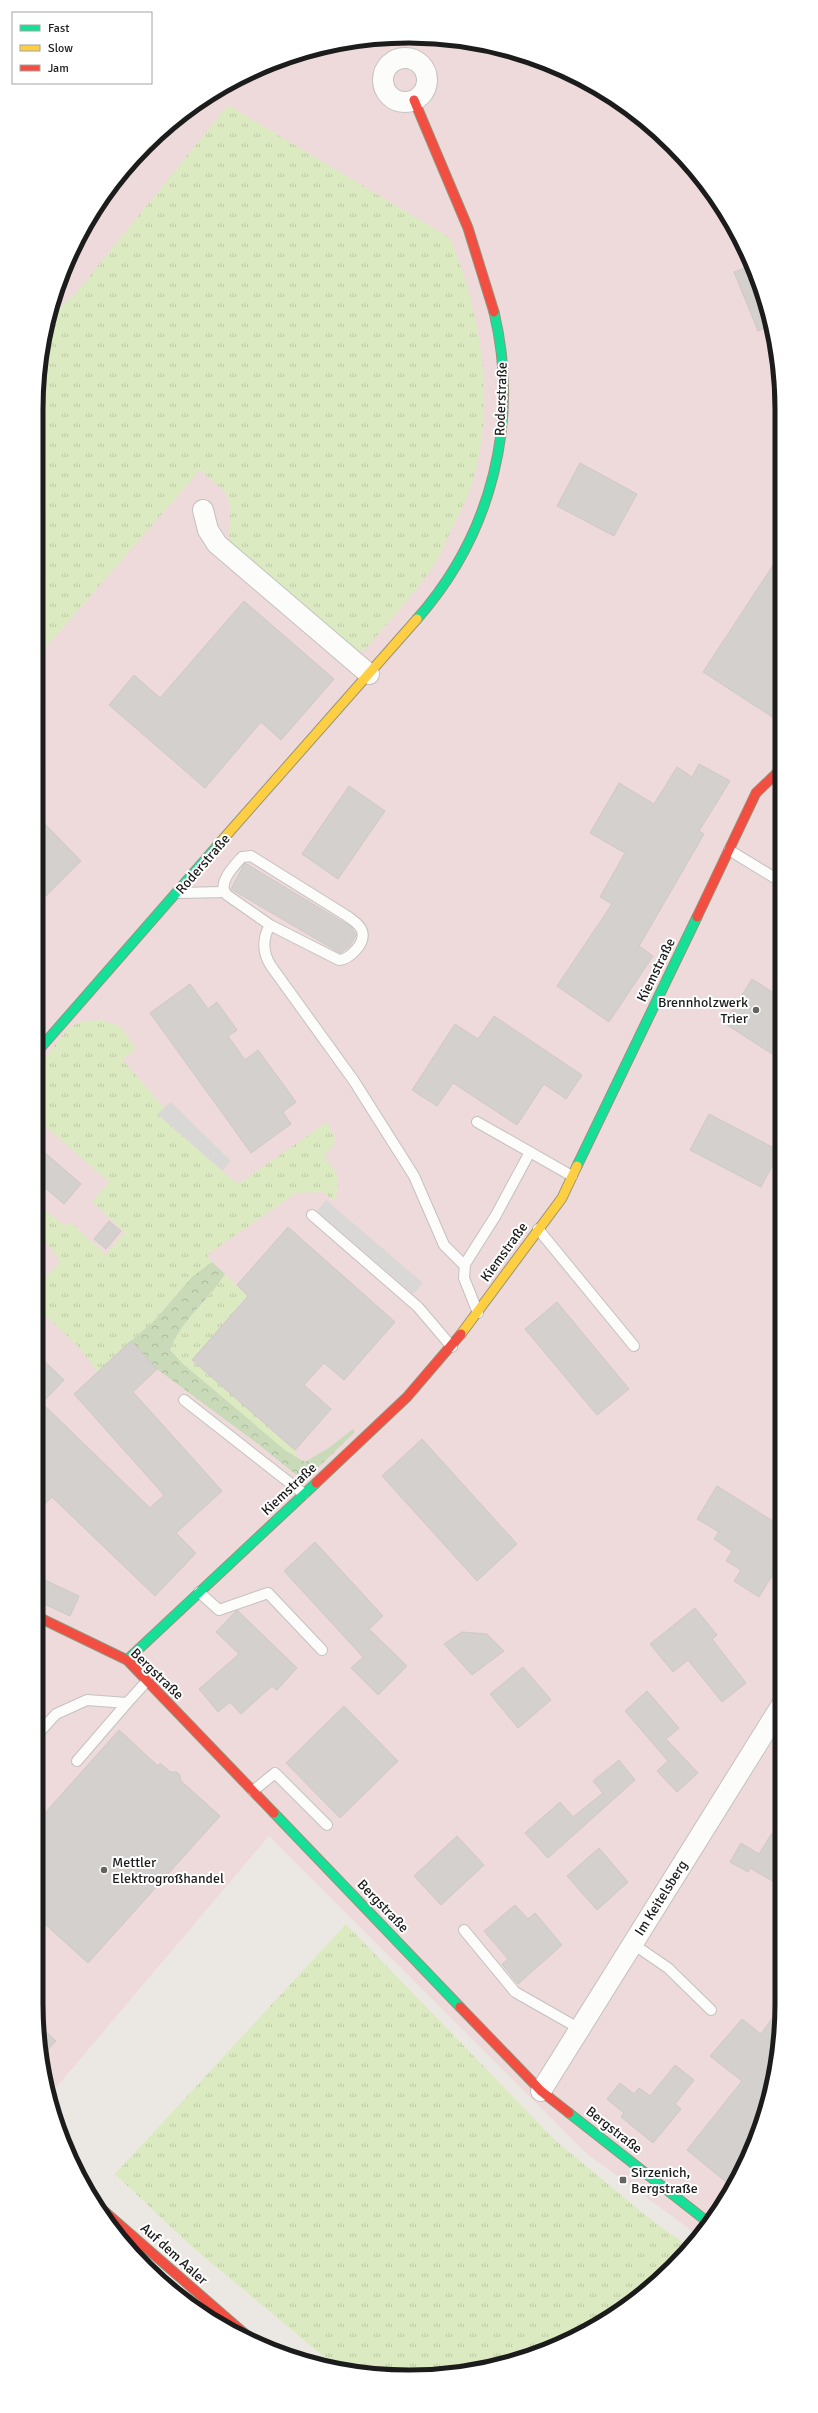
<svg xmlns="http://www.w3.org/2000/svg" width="818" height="2413" viewBox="0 0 818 2413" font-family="Signika,sans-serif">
<defs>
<pattern id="grass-tufts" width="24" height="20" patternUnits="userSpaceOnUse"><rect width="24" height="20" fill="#dceac1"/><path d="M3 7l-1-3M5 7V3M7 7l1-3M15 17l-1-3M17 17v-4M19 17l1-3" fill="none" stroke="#bcc8a5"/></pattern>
<pattern id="forest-crowns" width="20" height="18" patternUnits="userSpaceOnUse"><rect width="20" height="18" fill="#c9dab8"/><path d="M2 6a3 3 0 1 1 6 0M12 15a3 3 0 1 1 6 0" fill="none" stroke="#acba9e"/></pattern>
</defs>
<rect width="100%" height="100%" fill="#ebe8e4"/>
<polygon fill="#eedada" points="433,37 505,49 616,99 690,163 754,266 779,361 782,2004 769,2100 719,2211 699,2236 587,2154 269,1836 49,2096 43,2077 36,2004 36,409 49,313 74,244 113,182 163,129 222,86 289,56 360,39"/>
<g fill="#d9d8d6">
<polygon points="171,1102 231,1161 222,1171 157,1114"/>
<polygon points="326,1200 423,1283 413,1294 317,1211"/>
</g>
<g fill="url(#grass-tufts)">
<path d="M 228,105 L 450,238 C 482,314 497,410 470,490 C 465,503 458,516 452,528 C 446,540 441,555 433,566 C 413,596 387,623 364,651 L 353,650 L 234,549 C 221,530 237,513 227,495 C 221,486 208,478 200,470 L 39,655 L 36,651 L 36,409 L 48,320 L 77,292 Z"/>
<path d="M 101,1020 L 120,1026 L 136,1049 L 122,1059 L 164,1108 L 157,1114 L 234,1181 L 240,1183 L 327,1122 L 336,1141 L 324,1157 C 339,1174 342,1180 334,1201 L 323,1192 L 296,1193 L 207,1255 L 212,1262 L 192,1277 L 154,1321 L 98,1372 L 76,1344 L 36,1307 L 36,1288 L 60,1262 L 49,1245 L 36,1234 L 36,1203 L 65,1226 L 70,1222 L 106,1255 L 125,1232 L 92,1202 L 109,1182 L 36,1118 L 36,1070 L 68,1028 L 82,1021 Z"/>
<path d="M 225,1274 L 248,1296 L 192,1360 L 295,1450 L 297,1458 L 286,1451 L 182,1363 L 170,1350 C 181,1320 208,1301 225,1274 Z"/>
<polygon points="346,1924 556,2141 645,2215 689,2247 673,2268 616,2314 505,2364 433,2376 361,2374 335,2366 191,2246 115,2174"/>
<polygon points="123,2241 181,2292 177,2295 129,2250"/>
</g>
<path fill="url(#forest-crowns)" d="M 212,1262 L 225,1274 C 208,1301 181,1320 170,1350 L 182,1363 L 286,1451 L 305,1462 L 330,1447 L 353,1429 L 355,1432 L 306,1479 L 294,1473 L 258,1444 L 157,1369 L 131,1341 L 154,1321 L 192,1277 Z"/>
<g fill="#d3d0cd" stroke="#cec9c5">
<polygon points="753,265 770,326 758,331 734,272"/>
<polygon points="580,463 637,494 614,536 557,506"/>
<polygon points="779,556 780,722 703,672"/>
<polygon points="244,601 334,679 281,740 261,722 205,788 109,705 134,675 160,698"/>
<polygon points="699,764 730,781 699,831 704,834 639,946 653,956 609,1022 557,986 612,904 600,897 625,853 590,833 619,783 654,804 677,767 692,777"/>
<polygon points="349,786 385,811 338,879 302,854"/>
<polygon points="36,815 81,861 36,906"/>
<polygon points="245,863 351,927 356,935 350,946 340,953 231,889"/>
<polygon points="752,979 780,997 780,1059 724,1023"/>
<polygon points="190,984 208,1009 217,1002 237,1030 228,1036 245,1060 258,1050 296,1102 283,1112 291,1124 251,1153 150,1013"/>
<polygon points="494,1016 582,1075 566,1099 544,1084 517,1125 453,1083 437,1106 412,1090 455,1024 478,1039"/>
<polygon points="709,1114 780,1151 761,1187 690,1150"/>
<polygon points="36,1145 81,1184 64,1204 36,1180"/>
<polygon points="109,1221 121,1231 106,1249 94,1239"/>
<polygon points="288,1227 395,1322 344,1380 324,1363 304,1385 331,1409 295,1450 192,1360 248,1296 237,1285"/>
<polygon points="557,1302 629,1389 597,1415 525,1329"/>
<polygon points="131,1341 157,1369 133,1392 222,1491 176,1533 196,1553 155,1596 52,1497 36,1513 36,1353 64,1380 42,1403 150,1508 164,1495 74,1394"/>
<polygon points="422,1439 517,1544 477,1581 382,1476"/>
<polygon points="717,1486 781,1526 781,1575 775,1571 759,1597 734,1581 741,1570 726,1561 732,1551 714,1539 719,1532 697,1519"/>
<polygon points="315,1542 383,1616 369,1629 407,1666 378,1695 351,1668 363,1657 284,1571"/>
<polygon points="36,1576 79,1596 70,1616 36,1600"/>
<polygon points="695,1608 717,1635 712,1639 746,1683 722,1702 688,1660 673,1672 650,1644"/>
<polygon points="237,1610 297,1668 277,1690 272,1686 241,1714 230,1702 218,1712 199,1689 239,1654 216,1632"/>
<polygon points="462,1632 487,1634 504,1651 472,1675 444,1644"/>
<polygon points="523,1667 551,1700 518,1728 490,1694"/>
<polygon points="647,1691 679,1728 666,1739 698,1773 677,1792 657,1771 668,1761 625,1711"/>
<polygon points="344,1706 398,1761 340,1818 286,1763"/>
<polygon points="119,1730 158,1766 160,1763 170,1772 177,1772 180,1775 181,1781 220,1816 88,1963 36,1916 36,1823"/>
<polygon points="619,1760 635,1780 548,1858 525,1833 560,1802 573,1817 603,1793 593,1781"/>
<polygon points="772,1833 782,1838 782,1869 774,1882 750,1868 748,1872 730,1862 741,1843 759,1854"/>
<polygon points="457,1836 484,1865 441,1905 414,1876"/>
<polygon points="599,1848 628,1882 597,1910 567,1876"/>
<polygon points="515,1905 528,1919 535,1913 562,1945 518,1984 502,1964 508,1959 484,1931"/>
<polygon points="782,2004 769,2100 731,2186 687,2150 742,2081 710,2056 742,2019 761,2034"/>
<polygon points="38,2024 56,2041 41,2057 40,2041"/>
<polygon points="675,2065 694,2080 675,2104 681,2109 653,2143 621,2117 624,2113 607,2099 620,2083 634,2094 639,2088 650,2096"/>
</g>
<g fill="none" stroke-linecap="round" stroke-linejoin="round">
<defs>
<g id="lane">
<polyline points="729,850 780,881"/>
<polyline points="178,893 224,892"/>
<path d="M 270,925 L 339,960 C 350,959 366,943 362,931 C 360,924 352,920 347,916 L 251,856 L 242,857 C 234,866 216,884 227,895 L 270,925 C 262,939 262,952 271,966 L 354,1081 L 414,1176 L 444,1245 L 465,1266"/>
<polyline points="477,1122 572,1176"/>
<polyline points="312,1215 418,1307 452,1347"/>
<polyline points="538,1229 634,1346"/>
<polyline points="478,1313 464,1278 465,1264 496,1215 530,1152"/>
<polyline points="184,1400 304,1494"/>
<polyline points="199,1592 219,1610 268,1593 322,1650"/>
<polyline points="36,1736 56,1714 87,1700 127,1703 147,1681"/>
<polyline points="77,1761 127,1703"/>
<polyline points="253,1791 275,1773 327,1825"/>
<polyline points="464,1930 515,1992 580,2029"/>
<polyline points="633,1944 668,1968 711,2010"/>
</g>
<g id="street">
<circle cx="405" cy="80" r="22"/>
<polyline points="203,510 208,530 217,544 369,674"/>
<polyline points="541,2091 781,1706"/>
</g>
<g id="fast">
<path d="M 417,619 C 492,534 520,421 494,312"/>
<polyline points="36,1053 217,846"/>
<polyline points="577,1166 697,917"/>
<polyline points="127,1660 316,1483"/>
<polyline points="274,1813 460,2007"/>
<polyline points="569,2113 709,2223"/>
</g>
<g id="slow">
<polyline points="217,846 417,619"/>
<polyline points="461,1334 562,1198 577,1166"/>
</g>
<g id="jam">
<polyline points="414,100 468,228 494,312"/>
<polyline points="697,917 756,793 780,770"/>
<polyline points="316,1483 407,1397 461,1334"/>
<polyline points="36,1616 127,1660 274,1813"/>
<polyline points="460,2007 541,2091 569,2113"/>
<polyline points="105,2212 253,2341"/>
</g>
</defs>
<use href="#lane" stroke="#c3c2c0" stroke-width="12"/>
<use href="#street" stroke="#c3c2c0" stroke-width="22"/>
<use href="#fast" stroke="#95947c" stroke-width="11"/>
<use href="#slow" stroke="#95947c" stroke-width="11"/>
<use href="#jam" stroke="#95947c" stroke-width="11"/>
<use href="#lane" stroke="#fcfcfb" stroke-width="10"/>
<use href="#street" stroke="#fcfcfb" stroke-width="20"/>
<use href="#fast" stroke="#16e098" stroke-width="9"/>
<use href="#slow" stroke="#ffcf43" stroke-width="9"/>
<use href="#jam" stroke="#f24e42" stroke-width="9"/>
</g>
<g fill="#646362" stroke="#fff" stroke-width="1.5">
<circle cx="756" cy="1010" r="4"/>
<circle cx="104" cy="1870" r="4"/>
<rect x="619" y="2176" width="8" height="8" rx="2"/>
</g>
<g text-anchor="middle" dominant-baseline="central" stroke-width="4" stroke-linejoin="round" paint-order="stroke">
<g font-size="14" fill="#1c1c1c" stroke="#fff">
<text transform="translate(501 399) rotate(-88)">Roderstraße</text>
<text transform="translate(203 864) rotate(-49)">Roderstraße</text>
<text transform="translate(656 970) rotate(-64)">Kiemstraße</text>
<text transform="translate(504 1252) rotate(-54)">Kiemstraße</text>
<text transform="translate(289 1489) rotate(-43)">Kiemstraße</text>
<text transform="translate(157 1674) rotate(44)">Bergstraße</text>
<text transform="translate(661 1898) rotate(-58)">Im Keitelsberg</text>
<text transform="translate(383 1906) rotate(46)">Bergstraße</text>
<text transform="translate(614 2130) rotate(38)">Bergstraße</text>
<text transform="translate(174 2254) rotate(42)">Auf dem Aaler</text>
</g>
<g font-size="14" fill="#1c1c1c" stroke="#fff" text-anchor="start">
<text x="748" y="1002" text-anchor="end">Brennholzwerk<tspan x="748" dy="16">Trier</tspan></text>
<text x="112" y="1862">Mettler<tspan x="112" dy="16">Elektrogroßhandel</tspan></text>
<text x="631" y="2172">Sirzenich,<tspan x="631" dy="16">Bergstraße</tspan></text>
</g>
</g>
<path d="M0 0H818V2413H0ZM409 43H409A366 366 0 0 1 775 409V2004A366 366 0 0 1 409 2370H409A366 366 0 0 1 43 2004V409A366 366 0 0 1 409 43Z" fill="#fff" fill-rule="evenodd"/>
<path fill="none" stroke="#1c1c1c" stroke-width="5" d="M409 43H409A366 366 0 0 1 775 409V2004A366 366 0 0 1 409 2370H409A366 366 0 0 1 43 2004V409A366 366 0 0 1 409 43Z"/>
<rect x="12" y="12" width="140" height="72" fill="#ffffff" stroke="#a4a4a4"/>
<rect x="20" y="25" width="20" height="6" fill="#16e098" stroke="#a4a4a4"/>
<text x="48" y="32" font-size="12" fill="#1c1c1c">Fast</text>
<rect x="20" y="45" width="20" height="6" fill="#ffcf43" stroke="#a4a4a4"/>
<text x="48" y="52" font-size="12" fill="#1c1c1c">Slow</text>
<rect x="20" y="65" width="20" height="6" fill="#f24e42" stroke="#a4a4a4"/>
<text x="48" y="72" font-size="12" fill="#1c1c1c">Jam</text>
</svg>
